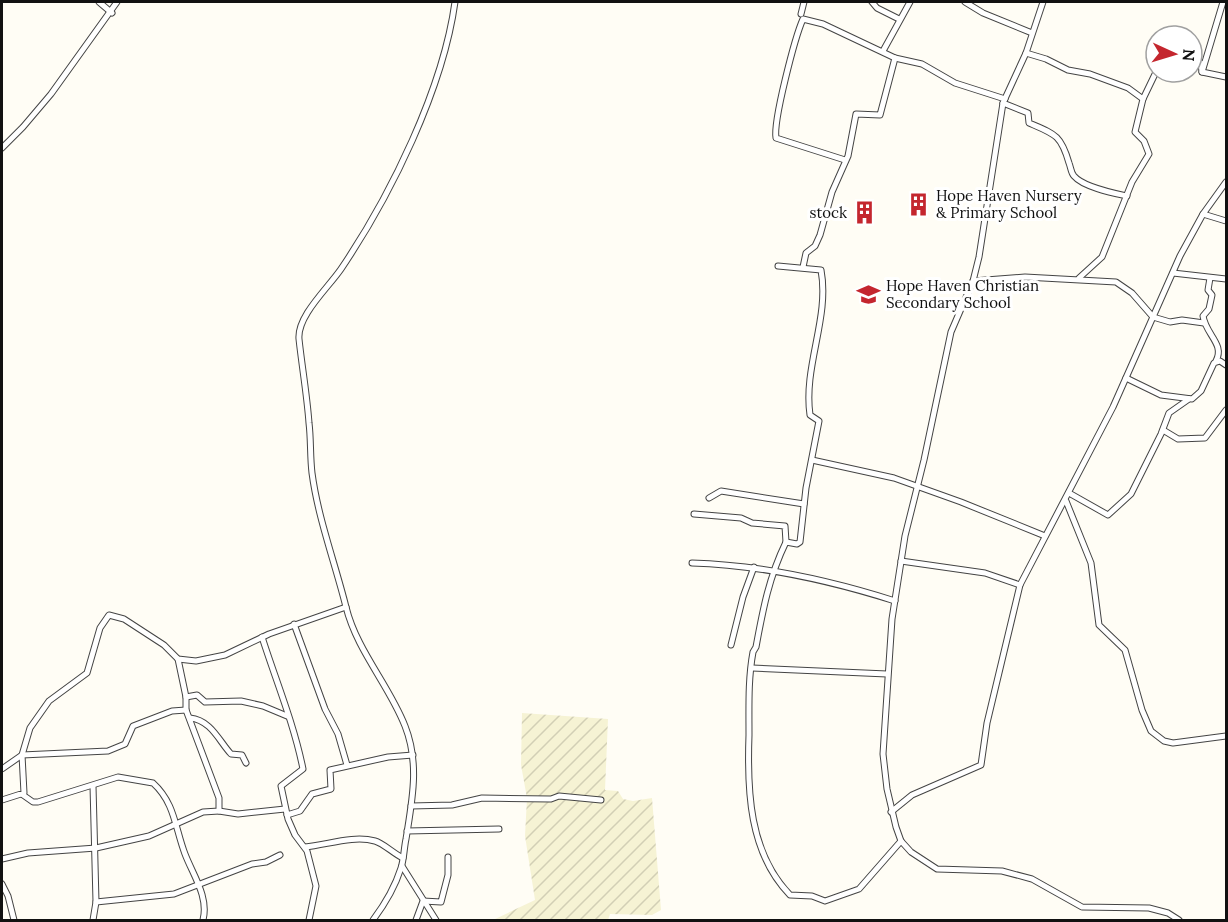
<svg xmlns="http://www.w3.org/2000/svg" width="1228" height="922" viewBox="0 0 1228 922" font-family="Lora,serif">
<defs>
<pattern id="farmland-furrows" width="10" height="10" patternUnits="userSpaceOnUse" patternTransform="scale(1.5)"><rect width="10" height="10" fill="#f6f3d4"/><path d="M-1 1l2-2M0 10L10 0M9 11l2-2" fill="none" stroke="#d2cfb5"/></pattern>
</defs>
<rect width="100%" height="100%" fill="#fffdf5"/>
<polygon fill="url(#farmland-furrows)" points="522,713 608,719 605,790 618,791 623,799 633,801 652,798 661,910 652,915 610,914 608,920 493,920 535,900 525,836 527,798 521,765"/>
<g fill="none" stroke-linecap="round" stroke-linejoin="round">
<defs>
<g id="street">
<polyline points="99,2 112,13"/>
<polyline points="872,2 877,8 899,19"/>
<polyline points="965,2 983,13 1032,33"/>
<polyline points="1043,2 1026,53 1003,103 979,257 973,281 951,332 924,460 905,536 892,619 883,754 887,789 896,827 901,841 911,852 937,869 1002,871 1032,879 1082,907 1149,908 1168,913 1179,920"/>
<polyline points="801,14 804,2"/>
<polyline points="883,51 910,2"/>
<polyline points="1026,53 1046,59 1068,70 1090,74 1128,88 1143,99 1135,132 1144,141 1149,154 1132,182 1102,257 1079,278"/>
<polyline points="1192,59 1201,63 1202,72 1226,77"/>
<polyline points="1202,72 1223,2"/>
<polyline points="1143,99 1156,72"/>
<path d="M 1003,103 L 1028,113 L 1029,123 C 1055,134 1061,135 1069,163 C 1071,168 1071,173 1074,176 C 1083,187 1113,193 1127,196"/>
<polyline points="2,148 23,127 51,94 117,2"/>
<path d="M 845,160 L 776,138 C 773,121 795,37 803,19 L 823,24 L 895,58 L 922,64 L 955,83 L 1005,99"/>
<polyline points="1203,214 1226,221"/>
<path d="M 778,266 L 821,270 C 830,318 803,366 810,415 L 819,421 L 806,488 L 800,542 L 797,544 L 786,542 C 769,577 763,609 756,647 L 753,652 C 748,679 749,707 749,735 C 747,790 749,853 790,895 L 812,896 L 825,901 L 859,889 L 901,841"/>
<polyline points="803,267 806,253 815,246 820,235 832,192 848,156 856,114 880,115 895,58"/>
<polyline points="1173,273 1226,279"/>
<path d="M 1210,278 L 1208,290 L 1212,295 L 1209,309 L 1203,316 C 1206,335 1225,344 1216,361"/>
<polyline points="973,281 1025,277 1116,282 1132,293 1153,317 1170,322 1182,320 1204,323"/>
<polyline points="1126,378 1161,395 1192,399 1201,391 1214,363 1220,361 1226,365"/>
<polyline points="1163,430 1178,439 1205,438 1226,410"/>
<polyline points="812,460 894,478 961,502 1045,536"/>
<polyline points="1069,493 1108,515 1131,494 1161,434 1169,413 1189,399"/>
<polyline points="709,498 721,491 804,504"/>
<polyline points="1066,501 1091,563 1099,625 1125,650 1142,710 1151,731 1164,741 1173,743 1226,736"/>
<polyline points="694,514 741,518 752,523 785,526 786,542"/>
<polyline points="901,561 985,573 1020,585"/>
<path d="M 692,563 C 761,565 829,580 895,601"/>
<polyline points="294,624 325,709 338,734 347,765"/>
<path d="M 262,637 C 276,681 294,724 303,769 L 281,786 L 288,819 L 295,835 L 307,851 L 316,886 L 309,920"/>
<polyline points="731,645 743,597 754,567"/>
<polyline points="752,668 887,674"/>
<polyline points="186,697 197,695 205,702 241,701 263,706 287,716"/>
<path d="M 190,718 C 211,720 219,741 231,754 L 242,755 L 246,763"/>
<polyline points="2,769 22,755 108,751 125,744 133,726 172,711 186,710"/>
<polyline points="93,786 96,902 93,920"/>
<path d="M 23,795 L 33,802 L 38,802 L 118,777 L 153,783 C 175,803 175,828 185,854 C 193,875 209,897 203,920"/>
<polyline points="2,800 24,793 22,755 30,728 49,701 87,673 100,628 109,615 124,619 164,645 178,659 196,661 225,655 269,634 346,607"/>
<polyline points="411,806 452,805 482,798 551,799 559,796 601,800"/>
<polyline points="219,811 238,814 285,809"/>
<polyline points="891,812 912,795 981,765 987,723 1020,585 1113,407 1180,256 1203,214 1226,182"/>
<polyline points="287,815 300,811 312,794 331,789 330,770 388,757 413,755"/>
<polyline points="407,831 499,829"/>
<path d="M 305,847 C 327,845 353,835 375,841 C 383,843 394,854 403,858"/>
<polyline points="2,859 28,853 96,848 149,836 203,812 219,811 219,798 186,710 186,697 178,659"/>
<polyline points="402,866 436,920"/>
<polyline points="2,884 8,896 14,920"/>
<polyline points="96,902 174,894 252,864 266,862 280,855"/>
<path d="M 373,920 C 385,904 395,887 401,868 C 404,859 404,848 406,839 C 412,801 420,764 405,726 C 389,685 357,651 346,607 C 335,563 318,518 312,473 C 310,456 311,439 309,423 C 307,395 302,367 299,339 C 297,316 328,288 341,269 C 391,195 443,89 455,2"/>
<polyline points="416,920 423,901 441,902 448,875 448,857"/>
</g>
</defs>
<use href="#street" stroke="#444" stroke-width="7"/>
<use href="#street" stroke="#fff" stroke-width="5"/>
</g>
<defs>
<symbol id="building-bare" viewBox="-9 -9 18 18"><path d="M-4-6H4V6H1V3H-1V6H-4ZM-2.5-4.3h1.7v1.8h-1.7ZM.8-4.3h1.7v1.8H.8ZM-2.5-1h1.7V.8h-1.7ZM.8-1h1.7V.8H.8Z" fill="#c4262e" stroke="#fff" stroke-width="2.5" paint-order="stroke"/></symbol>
<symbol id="school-bare" viewBox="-9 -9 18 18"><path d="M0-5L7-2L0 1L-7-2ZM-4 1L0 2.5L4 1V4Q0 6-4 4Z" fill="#c4262e" stroke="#fff" stroke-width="2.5" paint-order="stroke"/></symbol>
</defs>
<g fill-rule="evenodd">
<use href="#building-bare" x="902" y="188" width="33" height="33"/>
<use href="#building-bare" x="848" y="196" width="33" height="33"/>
<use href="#school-bare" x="852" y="278" width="33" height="33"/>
</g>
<g text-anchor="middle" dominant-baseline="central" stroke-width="6" stroke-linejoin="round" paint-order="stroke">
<g font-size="15" fill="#111" stroke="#fff" text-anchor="start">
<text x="936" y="195">Hope Haven Nursery<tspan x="936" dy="17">&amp; Primary School</tspan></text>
<text x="847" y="212" text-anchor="end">stock</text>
<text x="886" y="285">Hope Haven Christian<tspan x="886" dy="17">Secondary School</tspan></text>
</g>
</g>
<rect width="1228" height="922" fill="none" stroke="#111111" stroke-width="6"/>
<g transform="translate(1174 54) rotate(94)"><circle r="28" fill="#ffffff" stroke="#a0a0a0" stroke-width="1.5"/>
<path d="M0-4.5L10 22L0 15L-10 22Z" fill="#c4262e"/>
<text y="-9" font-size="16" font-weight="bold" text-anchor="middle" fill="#111111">N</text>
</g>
</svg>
